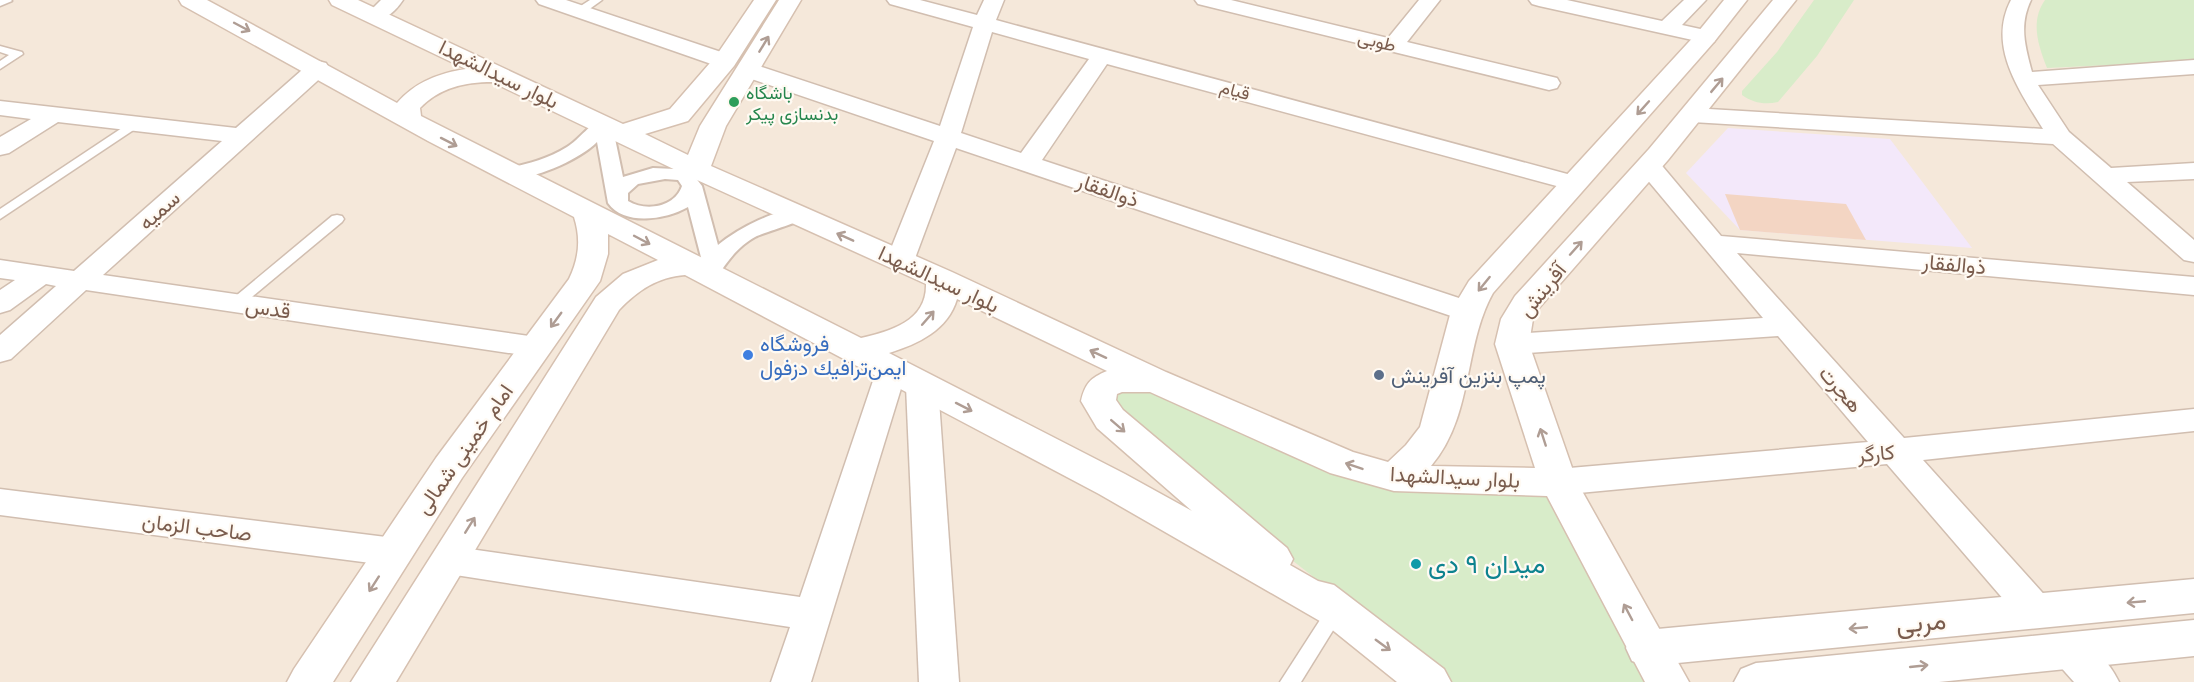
<svg xmlns="http://www.w3.org/2000/svg" width="2194" height="682" viewBox="0 0 2194 682" font-family="Raleway,Vazirmatn,sans-serif">
<rect width="100%" height="100%" fill="#fdf6ec"/>
<rect fill="#f5e8da" x="0" y="0" width="2194" height="682"/>
<polygon fill="#f3e8fa" points="1728,128 1890,139 1972,248 1740,230 1686,173"/>
<g fill="#d8ecc9">
<path d="M 1814,0 L 1854,0 L 1817,56 L 1778,102 C 1765,105 1753,103 1742,95 L 1742,91 L 1777,52 Z"/>
<path d="M 2045,0 L 2194,0 L 2194,61 L 2047,68 C 2038,45 2030,21 2045,0 Z"/>
<polygon points="1139,384 1302,457 1548,491 1650,682 1448,682 1288,557 1131,427 1111,393"/>
</g>
<polygon fill="#f3d5c3" points="1725,194 1846,204 1866,240 1740,230"/>
<g fill="none" stroke-linecap="round" stroke-linejoin="round">
<defs>
<g id="service">
<polygon points="0,0 11,0 12,1 0,6"/>
<polygon points="590,0 602,0 584,13 576,13 576,9"/>
<polygon points="0,46 22,52 23,54 0,69 0,61 9,55 0,52"/>
<polygon points="134,120 140,124 138,127 0,219 0,209"/>
<polygon points="337,215 342,216 344,219 342,222 241,306 231,306 229,303 231,300 332,216"/>
<polygon points="1336,603 1343,606 1345,611 1301,682 1280,682 1329,606"/>
</g>
<path id="pedestrian" d="M 603,119 L 609,120 L 612,124 L 623,177 L 653,168 L 675,169 L 691,172 L 702,186 L 718,245 C 736,230 780,205 804,211 L 807,215 C 801,223 767,231 755,237 C 737,247 728,261 716,278 L 709,279 L 702,278 L 698,273 L 703,265 L 688,207 C 667,219 625,227 608,203 L 597,142 C 580,159 530,183 505,177 L 503,173 L 505,169 C 527,164 548,159 567,147 C 579,140 592,121 603,119 ZM 665,179 L 678,180 L 682,186 C 675,207 646,212 628,201 L 628,193 L 638,184 Z"/>
<g id="minor">
<path d="M 381,0 L 403,0 C 395,12 383,23 369,19 L 366,15 Z"/>
<polygon points="536,0 566,0 733,56 736,61 733,66 725,68 717,66 539,4"/>
<path d="M 887,0 L 920,0 L 977,15 L 984,0 L 1004,0 L 996,20 L 1582,178 L 1586,183 L 1582,188 L 1573,191 L 1564,188 L 1107,64 L 1042,160 L 1477,304 L 1482,311 L 1477,318 L 1467,320 L 1457,318 L 956,148 L 914,261 L 910,267 L 900,269 L 890,267 L 886,261 L 934,141 L 740,75 L 737,70 L 740,65 L 748,63 L 756,65 L 940,126 L 973,27 L 890,4 ZM 992,32 L 1089,59 L 1021,153 L 961,133 Z"/>
<polygon points="1195,0 1231,0 1388,38 1419,0 1440,0 1407,42 1557,78 1560,83 1557,88 1549,90 1198,4"/>
<polygon points="1529,0 1567,0 1662,21 1684,0 1706,0 1682,25 1714,32 1717,37 1714,42 1706,43 1539,6 1532,4"/>
<path d="M 2011,0 L 2031,0 C 2019,25 2025,46 2032,72 L 2194,60 L 2194,74 L 2038,85 L 2069,132 L 2111,168 L 2194,163 L 2194,179 L 2127,182 L 2194,240 L 2194,262 L 2184,260 L 2053,144 L 1692,122 L 1684,120 L 1680,115 L 1684,110 L 1692,108 L 2043,129 C 2019,90 1987,46 2011,0 Z"/>
<polygon points="318,61 326,63 329,68 326,73 103,275 536,337 547,340 551,347 547,354 536,357 86,290 11,359 0,362 0,335 56,286 46,284 10,310 0,313 0,290 15,280 0,278 0,260 74,271 222,141 58,122 9,153 0,155 0,137 31,119 0,115 0,101 236,128 310,63"/>
<polygon points="1649,158 1658,161 1721,236 2194,277 2194,295 1737,253 1904,438 2194,409 2194,431 1923,460 2049,600 2055,611 2049,622 2036,626 2023,622 1887,464 1558,495 1546,491 1541,482 1546,473 1558,469 1868,442 1778,336 1512,354 1501,351 1497,344 1501,337 1512,334 1763,318 1640,171 1636,166 1640,161"/>
<polygon points="892,359 903,362 907,369 811,682 771,682 790,627 449,574 436,570 431,560 436,550 449,546 800,597 877,369 881,362"/>
<polygon points="922,375 933,378 938,386 959,682 919,682 906,386 911,378"/>
<polygon points="0,489 394,538 407,542 412,552 407,562 394,566 0,515"/>
<path d="M 2071,635 C 2092,642 2109,662 2119,682 L 2074,682 L 2057,663 L 2052,651 L 2057,639 Z"/>
</g>
<g id="tertiary">
<polygon points="2194,579 2194,613 1647,666 1632,661 1626,648 1632,635 1647,630"/>
<polygon points="2194,620 2194,656 1939,682 1734,682 1741,669 1756,663"/>
</g>
<path id="secondary" d="M 179,0 L 207,0 L 397,103 C 415,82 439,73 466,69 L 332,5 L 329,0 L 358,0 L 623,124 L 670,109 L 716,56 L 754,0 L 776,0 L 734,66 L 688,121 L 645,134 L 688,155 L 700,126 L 779,0 L 801,0 L 726,126 L 711,166 L 952,272 L 1166,372 L 1353,452 L 1388,462 L 1406,445 L 1420,427 L 1451,311 L 1469,281 L 1698,32 L 1724,0 L 1747,0 L 1714,42 L 1493,293 C 1463,347 1474,416 1431,466 L 1535,468 L 1495,344 L 1501,319 L 1515,296 L 1649,149 L 1773,0 L 1796,0 L 1668,160 L 1539,308 L 1533,319 L 1529,344 L 1577,482 L 1689,682 L 1645,682 L 1547,496 L 1394,491 L 1330,473 L 1150,392 L 1122,392 L 1117,394 L 1116,400 L 1123,410 L 1287,548 L 1293,559 L 1290,565 L 1318,581 L 1334,585 L 1444,669 L 1451,682 L 1397,682 L 1325,624 L 1099,494 L 685,275 C 658,277 638,290 619,310 L 396,682 L 351,682 L 596,297 L 623,274 L 658,260 L 608,234 L 608,254 L 600,281 L 462,478 L 333,682 L 287,682 L 294,669 L 436,458 L 569,279 C 579,258 581,239 574,217 L 428,141 L 182,5 ZM 492,82 L 686,175 L 926,284 C 927,321 891,331 861,338 L 421,116 L 420,108 C 439,88 465,82 492,82 ZM 957,299 L 1107,371 C 1090,378 1085,384 1081,401 L 1097,428 L 1192,511 L 1125,474 L 889,353 C 918,344 948,330 957,299 Z"/>
</defs>
<use href="#service" stroke="#d1beb0" stroke-width="3"/>
<use href="#pedestrian" stroke="#d1beb0" stroke-width="4"/>
<use href="#minor" stroke="#d1beb0" stroke-width="3"/>
<use href="#tertiary" stroke="#d1beb0" stroke-width="3"/>
<use href="#secondary" stroke="#d6c0b0" stroke-width="3"/>
<use href="#service" fill="#fff" fill-rule="evenodd"/>
<use href="#pedestrian" fill="#fff" fill-rule="evenodd"/>
<use href="#minor" fill="#fff" fill-rule="evenodd"/>
<use href="#tertiary" fill="#fff" fill-rule="evenodd"/>
<use href="#secondary" fill="#fff" fill-rule="evenodd"/>
</g>
<defs><path id="oneway-shaft" d="M-6 0H5M1.5-3L5.5 0L1.5 3" fill="none" stroke-width="1.6" stroke-linecap="round" stroke-linejoin="round" transform="scale(1.5)"/></defs>
<g stroke="#af9d94">
<use href="#oneway-shaft" transform="translate(242 27) rotate(28)"/>
<use href="#oneway-shaft" transform="translate(764 44) rotate(-59)"/>
<use href="#oneway-shaft" transform="translate(1717 85) rotate(-50)"/>
<use href="#oneway-shaft" transform="translate(1643 108) rotate(132)"/>
<use href="#oneway-shaft" transform="translate(449 142) rotate(27)"/>
<use href="#oneway-shaft" transform="translate(845 237) rotate(-156)"/>
<use href="#oneway-shaft" transform="translate(642 240) rotate(28)"/>
<use href="#oneway-shaft" transform="translate(1576 248) rotate(-48)"/>
<use href="#oneway-shaft" transform="translate(1484 284) rotate(129)"/>
<use href="#oneway-shaft" transform="translate(928 318) rotate(-49)"/>
<use href="#oneway-shaft" transform="translate(556 320) rotate(126)"/>
<use href="#oneway-shaft" transform="translate(1098 354) rotate(-155)"/>
<use href="#oneway-shaft" transform="translate(964 407) rotate(27)"/>
<use href="#oneway-shaft" transform="translate(1118 426) rotate(41)"/>
<use href="#oneway-shaft" transform="translate(1543 437) rotate(-108)"/>
<use href="#oneway-shaft" transform="translate(1354 466) rotate(-161)"/>
<use href="#oneway-shaft" transform="translate(470 525) rotate(-58)"/>
<use href="#oneway-shaft" transform="translate(374 584) rotate(123)"/>
<use href="#oneway-shaft" transform="translate(2136 602) rotate(175)"/>
<use href="#oneway-shaft" transform="translate(1628 612) rotate(-118)"/>
<use href="#oneway-shaft" transform="translate(1858 628) rotate(175)"/>
<use href="#oneway-shaft" transform="translate(1383 645) rotate(36)"/>
<use href="#oneway-shaft" transform="translate(1919 666) rotate(-6)"/>
</g>
<circle fill="#2e9e5b" stroke="#fffaf3" stroke-width="2" cx="734" cy="102" r="6"/>
<circle fill="#3f7fe0" stroke="#fffaf3" stroke-width="2" cx="748" cy="355" r="6"/>
<circle fill="#5c6f8a" stroke="#fffaf3" stroke-width="2" cx="1379" cy="375" r="6"/>
<circle fill="#0f9aa8" stroke="#fffaf3" stroke-width="2" cx="1416" cy="564" r="6"/>
<g text-anchor="middle" dominant-baseline="central" stroke-width="4.5" stroke-linejoin="round" paint-order="stroke">
<g font-size="18" fill="#7a5c4d" stroke="#fffaf3">
<text transform="translate(1377 41) rotate(14)">طوبی</text>
<text transform="translate(1235 90) rotate(15)">قیام</text>
</g>
<g font-size="18" fill="#27864d" stroke="#fffaf3" text-anchor="start">
<text x="746" y="92">باشگاه<tspan x="746" dy="21">بدنسازی پیکر</tspan></text>
</g>
<g font-size="21" fill="#7a5c4d" stroke="#fffaf3">
<text transform="translate(499 74) rotate(26)">بلوار سیدالشهدا</text>
<text transform="translate(1108 190) rotate(19)">ذوالفقار</text>
<text transform="translate(159 210) rotate(-42)">سمیه</text>
<text transform="translate(1954 264) rotate(5)">ذوالفقار</text>
<text transform="translate(939 279) rotate(25)">بلوار سیدالشهدا</text>
<text transform="translate(1542 290) rotate(-51)">آفرینش</text>
<text transform="translate(268 308) rotate(8)">قدس</text>
<text transform="translate(1841 389) rotate(49)">هجرت</text>
<text transform="translate(464 449) rotate(-55)">امام خمینی شمالی</text>
<text transform="translate(1876 453) rotate(-5)">کارگر</text>
<text transform="translate(1455 477) rotate(3)">بلوار سیدالشهدا</text>
<text transform="translate(197 527) rotate(7)">صاحب الزمان</text>
</g>
<g font-size="21" fill="#366cbe" stroke="#fffaf3" text-anchor="start">
<text x="760" y="343">فروشگاه<tspan x="760" dy="24">ايمن‌ترافيك دزفول</tspan></text>
</g>
<g font-size="21" fill="#4e5e75" stroke="#fffaf3" text-anchor="start">
<text x="1391" y="375">پمپ بنزین آفرینش</text>
</g>
<g font-size="26" fill="#0d838f" stroke="#fffaf3" text-anchor="start">
<text x="1428" y="564">میدان ۹ دی</text>
</g>
<g font-size="26" fill="#7a5c4d" stroke="#fffaf3">
<text transform="translate(1921 622) rotate(-5)">مربی</text>
</g>
</g>
</svg>
